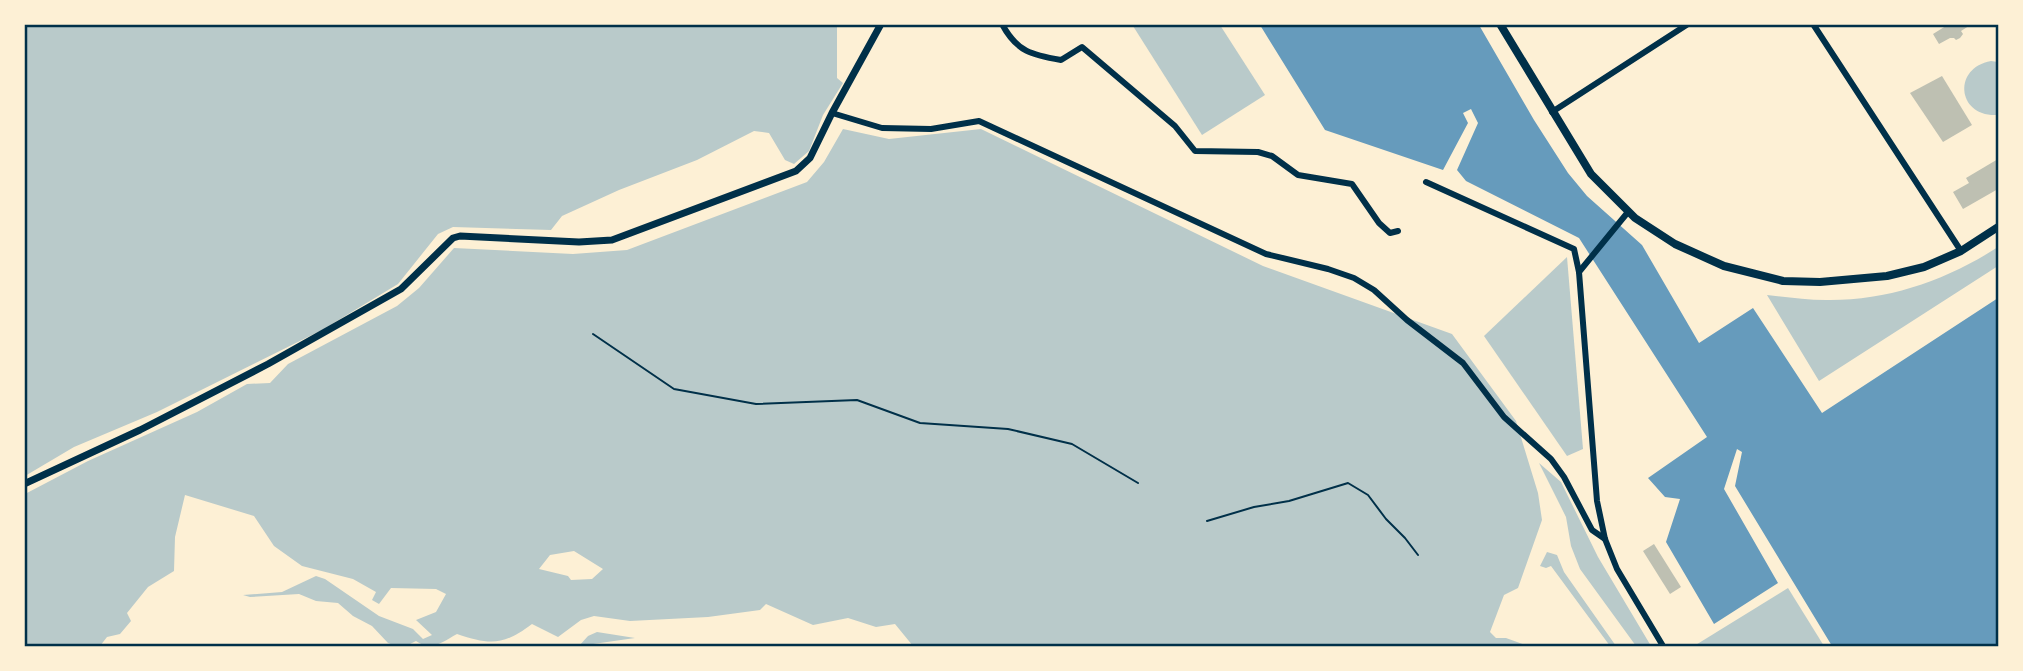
<svg xmlns="http://www.w3.org/2000/svg" width="2023" height="671" viewBox="0 0 2023 671" font-family="'Golos Text',sans-serif">
<rect width="100%" height="100%" fill="#fdf0d5"/>
<g fill="#b9caca" fill-rule="evenodd">
<polygon points="25,24 837,25 837,78 843,83 823,115 809,151 794,164 785,160 769,133 754,131 697,160 619,190 562,216 551,230 453,227 438,234 398,284 322,330 157,412 74,447 25,476"/>
<polygon points="1135,25 1220,25 1265,95 1202,135 1133,26"/>
<path d="M 1991,61 L 1998,62 L 1997,115 C 1957,117 1952,68 1991,61 Z"/>
<path d="M 843,129 L 889,139 L 981,129 L 1263,266 L 1452,334 L 1516,421 L 1538,493 L 1542,520 L 1518,588 L 1504,595 L 1490,632 L 1496,638 L 1506,638 L 1528,646 L 913,646 L 895,624 L 876,627 L 848,618 L 813,625 L 766,604 L 760,610 L 708,617 L 630,621 L 594,616 L 581,620 L 558,637 L 532,624 C 503,646 490,645 457,634 C 442,642 432,652 416,641 L 406,646 L 396,646 L 388,643 L 372,626 L 353,616 L 338,603 L 316,601 L 299,594 L 250,597 L 243,595 L 282,592 L 316,576 L 325,579 L 379,616 L 413,629 L 423,639 L 432,635 L 416,620 L 436,612 L 446,594 L 436,589 L 391,588 L 379,604 L 372,600 L 376,592 L 353,579 L 302,566 L 274,546 L 254,516 L 185,495 L 175,537 L 174,571 L 148,587 L 127,613 L 131,621 L 120,634 L 107,637 L 100,646 L 25,646 L 25,494 L 88,461 L 197,412 L 247,384 L 270,383 L 288,364 L 397,306 L 419,288 L 454,248 L 573,254 L 627,250 L 807,182 L 824,162 ZM 574,551 L 603,569 L 592,579 L 571,580 L 568,576 L 539,569 L 550,555 Z"/>
<path d="M 1998,247 L 1998,266 L 1819,381 L 1767,295 C 1786,297 1806,300 1826,300 C 1888,301 1947,280 1998,247 Z"/>
<polygon points="1567,257 1583,449 1567,456 1484,336"/>
<polygon points="1539,463 1561,482 1598,557 1651,646 1636,646 1580,569 1571,546 1566,517"/>
<polygon points="1547,552 1557,555 1564,572 1616,646 1610,646 1551,566 1546,568 1540,566"/>
<polygon points="1788,588 1824,646 1694,646"/>
<polygon points="597,632 635,638 579,646 588,636"/>
</g>
<polygon fill="#669bbc" points="1260,25 1479,25 1534,120 1568,173 1587,196 1642,245 1699,343 1753,308 1822,413 1998,298 1998,646 1832,646 1735,486 1742,452 1737,449 1724,489 1778,583 1714,624 1666,542 1680,499 1665,497 1648,478 1707,437 1579,238 1466,181 1457,170 1478,123 1471,109 1463,113 1468,123 1443,170 1325,130"/>
<g fill="#bec0b2">
<polygon points="1949,24 1972,24 1961,31 1963,34 1960,38 1956,40 1954,38 1950,38 1939,44 1933,34"/>
<polygon points="1942,76 1972,125 1943,142 1910,93"/>
<polygon points="1998,159 1998,189 1963,209 1953,192 1969,183 1966,178"/>
<polygon points="1654,544 1681,587 1670,594 1643,551"/>
</g>
<g fill="none" stroke-linecap="round" stroke-linejoin="round">
<g stroke="#003049" stroke-width="2">
<polyline points="593,334 674,389 756,404 857,400 920,423 1008,429 1072,444 1138,483"/>
<polyline points="1207,521 1254,507 1289,501 1348,483 1368,495 1386,519 1405,538 1418,555"/>
</g>
<g stroke="#003049" stroke-width="6">
<path d="M 1002,24 C 1017,52 1032,55 1061,60 L 1082,47 L 1175,126 L 1195,151 L 1258,152 L 1272,156 L 1298,175 L 1352,184 L 1379,223 L 1390,233 L 1398,231"/>
<polyline points="1813,24 1961,251"/>
<polyline points="1552,112 1688,24"/>
<polyline points="832,113 882,128 931,129 979,121 1266,254 1328,269 1354,278 1374,290 1407,320 1463,363 1504,417 1551,459 1564,477 1592,530 1605,539"/>
<polyline points="1426,182 1574,249 1579,272"/>
<polyline points="1628,212 1579,272 1597,501 1605,539 1617,569 1663,646"/>
</g>
<polyline stroke="#003049" stroke-width="7" points="24,484 140,430 268,364 401,289 453,238 460,236 579,242 612,240 796,171 810,158 832,113 881,24"/>
<polyline stroke="#003049" stroke-width="8" points="1500,24 1591,174 1635,218 1675,244 1724,266 1783,281 1820,282 1887,276 1924,267 1961,251 1998,227"/>
</g>
<rect width="2023" height="671" fill="none" stroke="#fdf0d5" stroke-width="52"/>
<rect x="26" y="26" width="1971" height="619" fill="none" stroke="#003049" stroke-width="2.5"/>
</svg>
